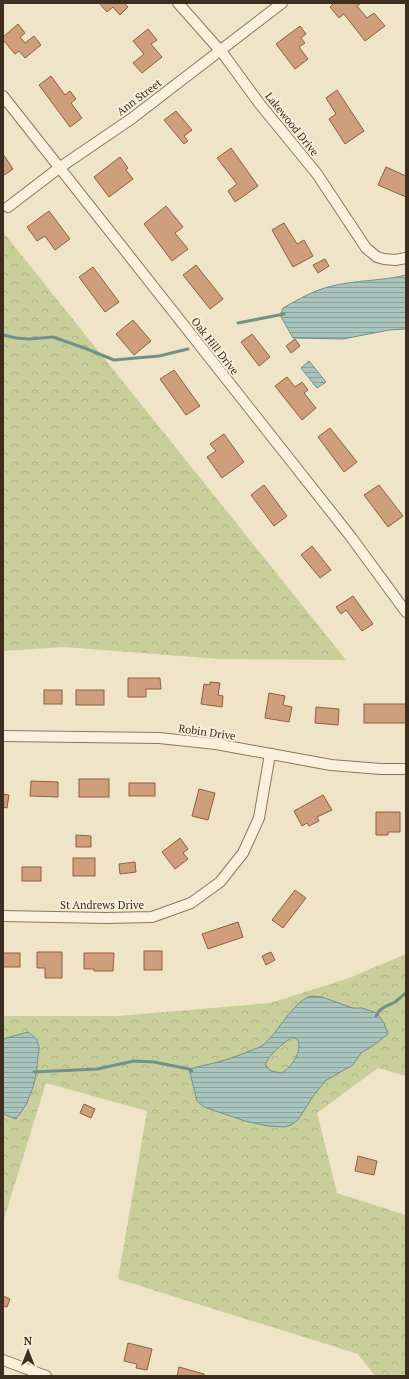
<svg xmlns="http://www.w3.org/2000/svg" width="409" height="1379" viewBox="0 0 409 1379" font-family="'PT Serif',serif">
<defs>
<pattern id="forest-crowns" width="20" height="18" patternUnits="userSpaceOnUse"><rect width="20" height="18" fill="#c9cf9b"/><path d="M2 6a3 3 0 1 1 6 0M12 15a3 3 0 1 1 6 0" fill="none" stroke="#aeb285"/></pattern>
<pattern id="water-rules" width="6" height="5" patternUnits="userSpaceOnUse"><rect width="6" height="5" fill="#a9c4bc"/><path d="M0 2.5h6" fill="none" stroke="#8ba098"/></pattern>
</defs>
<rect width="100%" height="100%" fill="#f0e4c8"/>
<g fill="url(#forest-crowns)">
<polygon points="3,232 346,660 219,659 64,647 3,651"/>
<polygon points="406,954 406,1076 378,1068 317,1113 337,1193 406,1215 406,1376 375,1376 358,1354 118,1279 147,1111 46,1083 3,1222 3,1016 118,1016 270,1003 349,978"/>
</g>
<g fill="url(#water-rules)" stroke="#6f938a" fill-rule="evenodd">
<path d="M 406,275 L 406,329 L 389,330 L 343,339 L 293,338 L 280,315 L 283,308 C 299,299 314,290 332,286 C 356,280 382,281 406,275 Z"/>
<polygon points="309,361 326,382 317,388 301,368"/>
<path d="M 311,996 L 322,997 L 353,1008 L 362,1008 L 377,1013 L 384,1023 L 388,1034 L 374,1045 L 361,1053 L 353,1065 L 325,1081 L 314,1095 L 298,1120 L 291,1125 L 285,1127 L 268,1126 L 245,1121 L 204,1107 L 197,1101 L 189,1069 C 210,1064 230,1060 249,1051 C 254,1049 259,1048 263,1045 C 279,1032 292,1002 311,996 ZM 293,1037 L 298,1040 C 302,1052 292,1066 282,1073 L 271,1071 L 265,1065 C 270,1053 282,1044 293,1037 Z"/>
<path d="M 28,1032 C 33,1036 37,1038 38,1044 C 40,1047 39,1052 38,1056 C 37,1079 31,1101 16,1119 L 3,1114 L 3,1039 Z"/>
</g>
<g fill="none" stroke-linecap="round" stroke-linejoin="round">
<g stroke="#6f938a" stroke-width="3">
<polyline points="238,323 284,314"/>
<polyline points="3,335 16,338 29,339 53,337 87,349 114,360 159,356 188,349"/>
<path d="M 376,1016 C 380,1007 388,1006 395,1002 C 399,999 402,996 406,993"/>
<polyline points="34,1072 97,1069 134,1061 154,1062 189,1069 192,1071"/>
</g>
</g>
<g fill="#cf9f7d" stroke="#8d5f41">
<polygon points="99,3 124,3 128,7 120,15 113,7 107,12"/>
<polygon points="334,3 361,3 357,6 367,18 374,13 385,26 365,41 344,14 339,18 330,7"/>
<polygon points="18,24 25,33 20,37 25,43 34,36 41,45 25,58 19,51 15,54 3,40 3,37"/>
<polygon points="300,26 306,34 301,38 305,43 299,47 308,59 295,69 276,44"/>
<polygon points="148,29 157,40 151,44 162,57 142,73 133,63 144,54 133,41"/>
<polygon points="51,76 65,95 70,91 76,99 71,103 82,118 70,127 39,85"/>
<polygon points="337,90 364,131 345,144 329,119 336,114 326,98"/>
<polygon points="176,111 192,130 184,136 188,141 184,144 164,120"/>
<polygon points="231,148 258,186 235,202 228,191 237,184 217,158"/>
<polygon points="3,154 13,169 3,176"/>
<polygon points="120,157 128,168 126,170 133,179 109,197 94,177"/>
<polygon points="386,167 406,176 406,197 378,185"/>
<polygon points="166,206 183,227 175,233 188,249 172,261 144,224"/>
<polygon points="49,211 70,239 55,250 45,236 37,241 27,227"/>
<polygon points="284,223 297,244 304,240 313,256 293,267 272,230"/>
<polygon points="325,259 329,266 318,273 313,265"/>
<polygon points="196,265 223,299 210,309 183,275"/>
<polygon points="93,267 119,302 105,312 79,277"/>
<polygon points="133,320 151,341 134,355 116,334"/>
<polygon points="252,334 270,357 259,366 241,342"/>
<polygon points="295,339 300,346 291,353 286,346"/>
<polygon points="174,370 200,406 186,415 160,379"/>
<polygon points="287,377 295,387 302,382 308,390 304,393 316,408 302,420 275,386"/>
<polygon points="330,428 357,462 344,472 318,437"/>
<polygon points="224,434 244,462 222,478 207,457 216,451 210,444"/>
<polygon points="264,485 287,516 274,526 251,495"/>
<polygon points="379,485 403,516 388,527 364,495"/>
<polygon points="312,546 331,570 320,578 301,555"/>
<polygon points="353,596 373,624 362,631 346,610 341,614 336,607"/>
<polygon points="128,678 160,678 161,689 146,689 146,697 128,697"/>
<polygon points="210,682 220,683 218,695 223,696 222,707 201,704 204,684 210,685"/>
<rect x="44" y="690" width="18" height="14"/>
<rect x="76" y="690" width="28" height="15"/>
<polygon points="269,693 285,696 283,705 292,707 289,722 265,718"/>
<rect x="364" y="704" width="42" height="19"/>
<polygon points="316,707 339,709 338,725 315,723"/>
<rect x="79" y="779" width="30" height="18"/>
<polygon points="31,781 58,782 58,797 30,796"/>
<rect x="129" y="783" width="26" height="13"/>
<polygon points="199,789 215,793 208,820 192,816"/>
<polygon points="3,794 9,795 7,808 3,807"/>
<polygon points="323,795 332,810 317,817 319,821 309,826 307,823 302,826 294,811"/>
<polygon points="376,812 400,812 400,832 388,832 388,835 376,835"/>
<polygon points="76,835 91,836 91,847 76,847"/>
<polygon points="180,838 188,849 183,853 188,859 175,869 162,852"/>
<rect x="73" y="858" width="22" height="18"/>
<polygon points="135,862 136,872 120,874 119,864"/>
<rect x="22" y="867" width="19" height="14"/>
<polygon points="295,890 306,898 283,928 272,920"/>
<polygon points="238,922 243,937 208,949 202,934"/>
<rect x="144" y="951" width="18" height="19"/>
<polygon points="37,952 62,952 62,978 45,978 45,968 37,968"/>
<polygon points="271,952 275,960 266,965 262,956"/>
<rect x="3" y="953" width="17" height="14"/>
<polygon points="84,953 114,953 113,971 94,971 94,969 84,969"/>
<polygon points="84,1104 95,1109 91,1118 80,1113"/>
<polygon points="358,1156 377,1161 374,1175 355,1171"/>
<polygon points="3,1296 10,1299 7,1307 3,1306"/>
<polygon points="128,1343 152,1349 147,1370 136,1368 137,1364 124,1361"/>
<polygon points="179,1367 204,1374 204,1376 177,1376"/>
</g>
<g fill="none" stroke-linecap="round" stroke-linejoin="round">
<defs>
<g id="minor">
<polyline points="178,3 224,55 259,103 317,174 366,248 377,257 384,259 395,260 406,258"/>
<polyline points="3,96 351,537 406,612"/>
<polyline points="8,207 59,168 131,119 282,3"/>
<polyline points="3,736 159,738 216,744 331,765 381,769 406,769"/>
<polyline points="3,916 106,918 152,917 191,903 220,882 243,853 259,818 270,754"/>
<polyline points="3,1360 46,1376"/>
</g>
</defs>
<use href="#minor" stroke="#8d765c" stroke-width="12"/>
<use href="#minor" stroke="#faf1dc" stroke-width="10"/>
</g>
<g text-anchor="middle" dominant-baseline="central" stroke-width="4" stroke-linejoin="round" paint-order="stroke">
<g font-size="11" fill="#3d2e20" stroke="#f7eed8">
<text transform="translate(139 97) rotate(-37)">Ann Street</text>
<text transform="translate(292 124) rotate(51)">Lakewood Drive</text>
<text transform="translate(215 346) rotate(52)">Oak Hill Drive</text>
<text transform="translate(207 732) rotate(8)">Robin Drive</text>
<text x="102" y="905">St Andrews Drive</text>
</g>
</g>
<rect width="409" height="1379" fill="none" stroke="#3d2e20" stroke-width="8"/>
<g transform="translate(28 1351)" stroke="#f7eed8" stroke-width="3" paint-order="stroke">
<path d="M0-3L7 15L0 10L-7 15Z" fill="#3d2e20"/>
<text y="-6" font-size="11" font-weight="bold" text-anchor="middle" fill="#3d2e20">N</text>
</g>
</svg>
